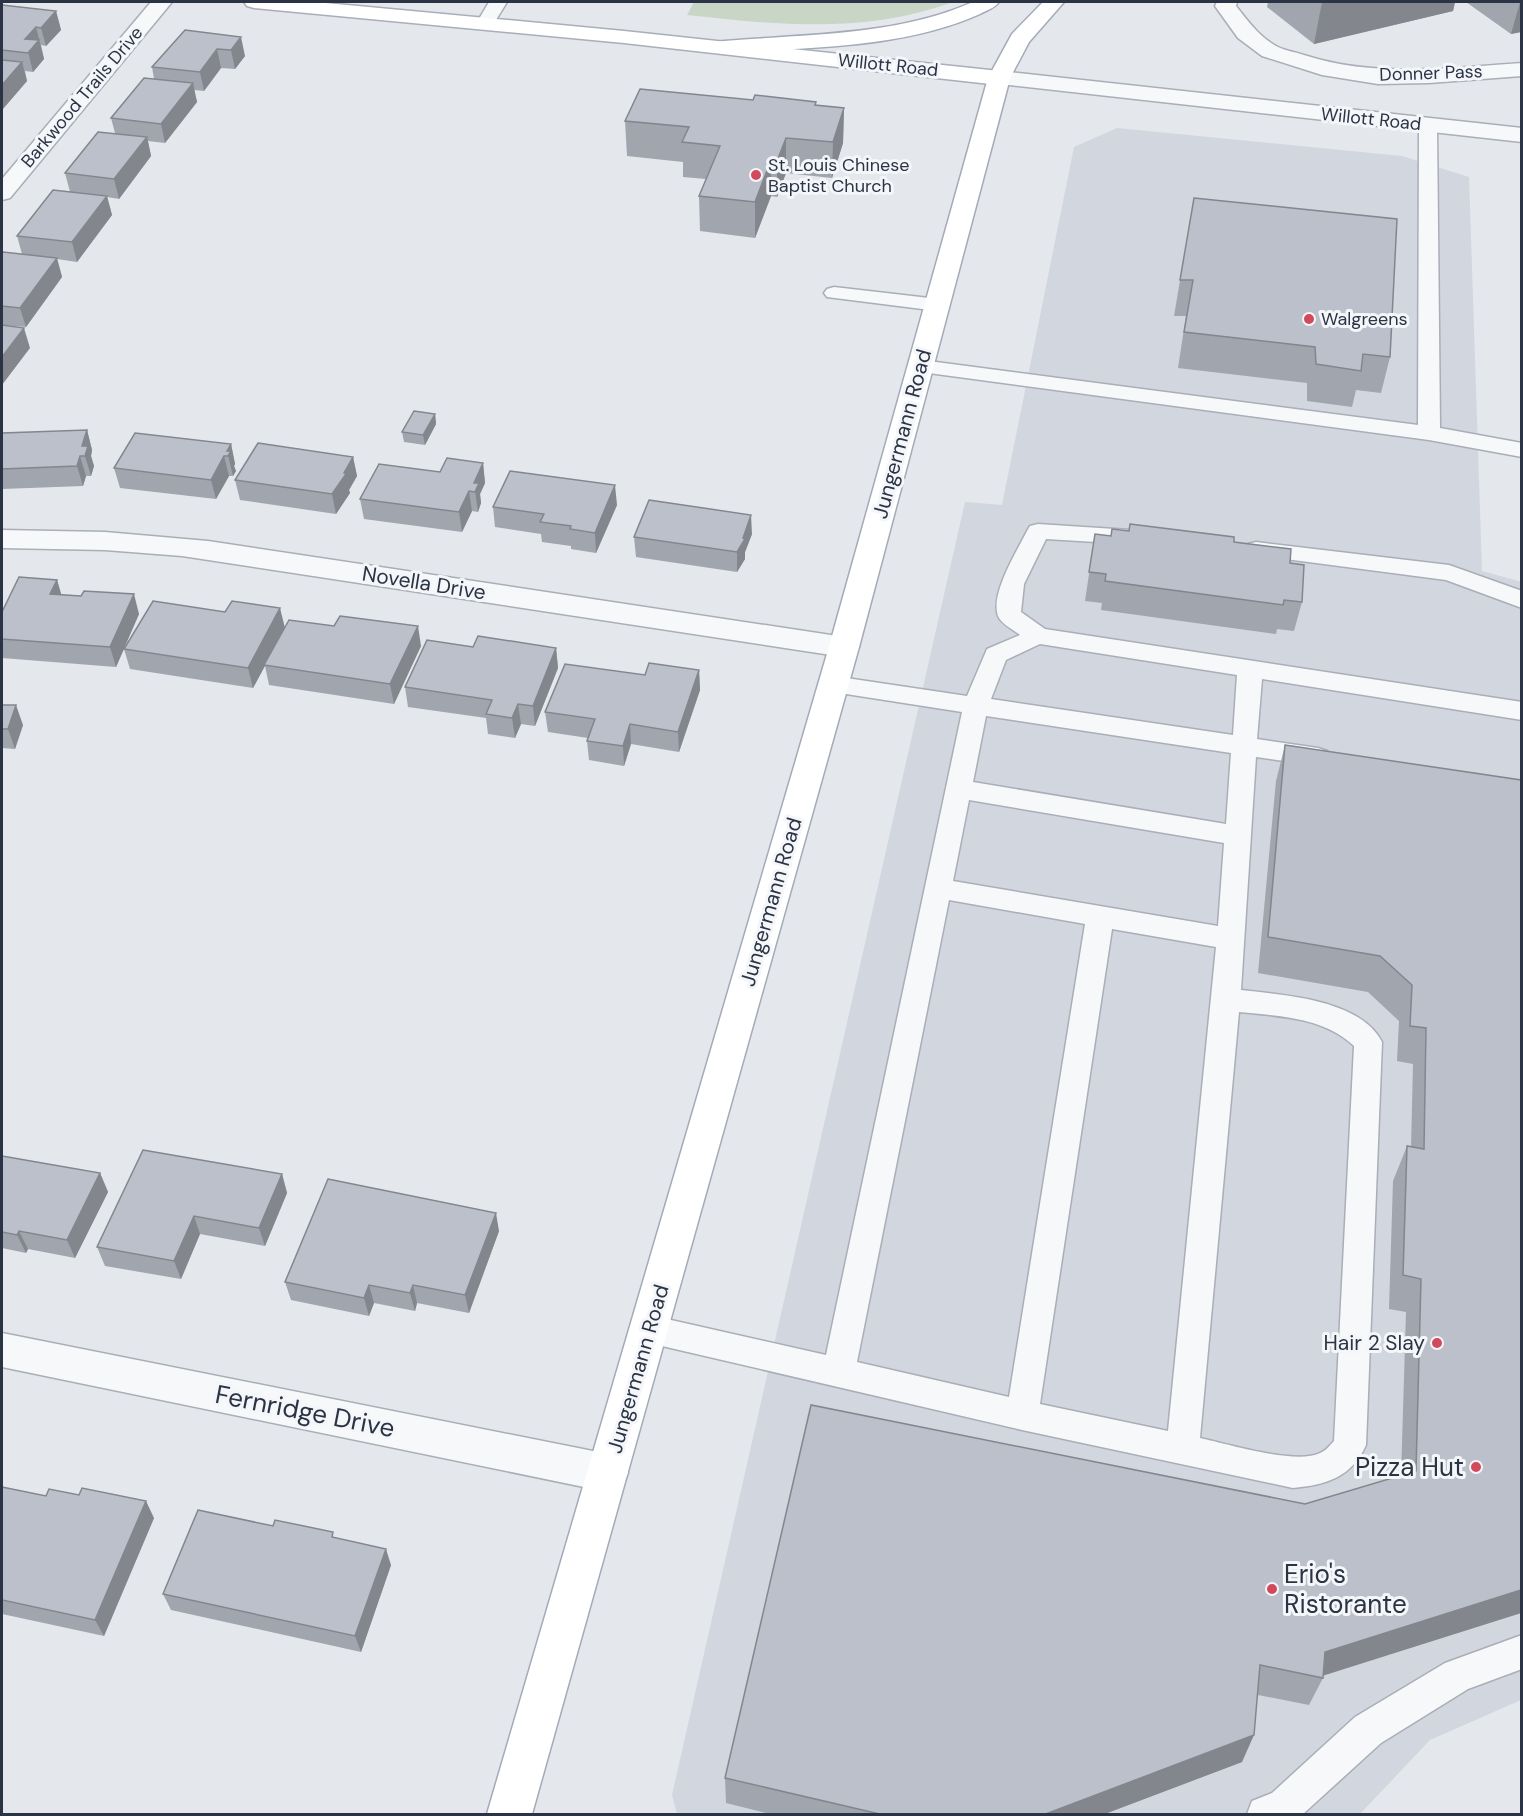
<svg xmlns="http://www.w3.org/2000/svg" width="1523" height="1816" viewBox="0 0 1523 1816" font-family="'DM Sans',sans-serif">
<rect width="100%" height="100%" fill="#e4e7ec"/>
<polygon fill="#d2d6de" points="1117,128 1402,156 1469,177 1482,571 1522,582 1521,1700 1430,1740 1360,1814 677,1814 672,1795 965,502 1002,505 1074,147"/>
<path fill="#c9d6c5" d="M 694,2 L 953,2 C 866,34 777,25 687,15 Z"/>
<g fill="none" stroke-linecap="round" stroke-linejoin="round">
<defs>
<g id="lane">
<polygon points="489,2 507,2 491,28 479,28 476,24"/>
<polygon points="1428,119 1434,121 1437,125 1440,428 1522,443 1522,457 1429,440 921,372 914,370 910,366 914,362 921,360 1418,425 1419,125 1422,121"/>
<polygon points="834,287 938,299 945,301 948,305 945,309 938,311 827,297 824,293 827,289"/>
<path d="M 1038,524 L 1146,531 L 1154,533 L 1157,538 L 1154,543 L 1146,545 L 1046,539 L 1024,584 L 1021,612 L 1045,629 L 1522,702 L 1522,720 L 1262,679 L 1257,739 L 1318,748 L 1327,751 L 1331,757 L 1327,763 L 1318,766 L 1256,757 L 1241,990 C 1283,995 1360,999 1382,1042 L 1366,1445 C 1352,1477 1326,1485 1293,1488 L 1022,1430 L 649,1343 L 638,1339 L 633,1329 L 638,1319 L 649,1315 L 826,1355 L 962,712 L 833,692 L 824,690 L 821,684 L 824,678 L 833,676 L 967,696 L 987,649 L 1020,635 C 1014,630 1001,624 998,616 C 990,594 1017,551 1027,531 L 1030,526 ZM 1040,644 L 1237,675 L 1233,735 L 991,699 L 1006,660 ZM 986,716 L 1231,753 L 1226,824 L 973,782 ZM 969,800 L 1224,843 L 1218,926 L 953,881 ZM 949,900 L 1085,924 L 1009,1397 L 857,1362 ZM 1112,929 L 1216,947 L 1168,1431 L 1040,1404 ZM 1239,1012 C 1278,1016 1323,1017 1354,1046 L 1334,1441 C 1330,1445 1326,1451 1320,1453 C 1296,1465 1228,1444 1200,1438 Z"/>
<polygon points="1256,542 1449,565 1522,591 1522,608 1446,580 1248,554 1244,549 1248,544"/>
<polygon points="1522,1635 1522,1669 1468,1689 1381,1743 1303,1814 1247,1814 1252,1801 1272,1793 1355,1717 1445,1663"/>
</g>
<g id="street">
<polygon points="151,2 172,2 10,198 2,200 2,179"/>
<path d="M 1217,2 L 1237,2 L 1236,6 C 1248,21 1260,38 1278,47 C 1286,51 1296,52 1304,55 C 1375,78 1448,68 1522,63 L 1522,76 L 1429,83 L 1378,84 L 1322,75 L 1262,56 L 1238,38 L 1215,6 Z"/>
<polygon points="999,71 1522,128 1522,142 991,83 988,78 991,73"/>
<polygon points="2,530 105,532 208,541 844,637 854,640 859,647 854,654 844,657 182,556 105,550 2,548"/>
<polygon points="2,1333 608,1454 622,1460 628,1473 622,1486 608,1492 2,1367"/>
</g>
<polygon id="secondary" points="244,2 315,2 624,31 999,71 1007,73 1010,78 1007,83 999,85 624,43 254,8 247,6"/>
<g id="primary">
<path d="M 973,2 L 999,2 C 995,8 987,10 980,14 C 902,49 808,47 724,53 L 716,52 L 713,47 L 716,42 L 724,41 C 807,34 896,36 973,2 Z"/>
<polygon points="1043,2 1064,2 1029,42 1010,78 859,647 532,1814 487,1814 829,647 988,78 1012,34"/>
</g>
</defs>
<use href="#lane" stroke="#a9aeb7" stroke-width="3"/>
<use href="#street" stroke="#a9aeb7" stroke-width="3"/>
<use href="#secondary" stroke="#a9aeb7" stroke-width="3"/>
<use href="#primary" stroke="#a3abb8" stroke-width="3"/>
<use href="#lane" fill="#f7f8fa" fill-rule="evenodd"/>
<use href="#street" fill="#f7f8fa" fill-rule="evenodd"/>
<use href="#secondary" fill="#fff" fill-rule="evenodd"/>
<use href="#primary" fill="#fff" fill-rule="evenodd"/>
</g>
<g fill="#a1a5ae">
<polygon points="1268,2 1455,2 1453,11 1314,44 1267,7"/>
<polygon points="1466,2 1521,2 1521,32 1511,34"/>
<polygon points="2,5 56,11 61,30 46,46 41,45 44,59 33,72 25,71 27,81 2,110"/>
<polygon points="185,30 245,56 235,69 221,68 204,91 194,90 197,102 165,143 148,141 151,156 119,199 107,197 112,215 77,262 57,259 62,277 26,327 2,325 2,254 22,254 17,236 70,192 65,173 115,133 111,118 154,79 152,67"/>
<polygon points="753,100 844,108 843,143 832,178 786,173 777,197 771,196 755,238 700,231 699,196 706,179 683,177 683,162 627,156 625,121"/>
<polygon points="1194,198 1390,357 1381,393 1356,390 1352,407 1307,401 1307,383 1178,368 1186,316 1174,316"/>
<polygon points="435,414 436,424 425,445 404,442 402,432"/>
<polygon points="87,430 92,450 91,456 94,466 91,476 86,476 83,486 2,489 2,433"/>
<polygon points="231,444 235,464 234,466 236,471 233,476 229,476 216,499 120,488 114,468"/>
<polygon points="353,457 357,476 349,490 350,493 336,514 240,500 235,480"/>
<polygon points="483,463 485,483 480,494 481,503 478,512 472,511 462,532 364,519 360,499 440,472"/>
<polygon points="617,505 596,553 571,549 571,546 542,542 541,534 495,527 493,507"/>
<polygon points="752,534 745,552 745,559 737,572 636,557 634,537"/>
<polygon points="1095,534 1111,536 1234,542 1290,563 1302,602 1294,631 1277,629 1276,634 1101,610 1102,603 1085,601"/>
<polygon points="57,580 61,595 139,614 124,648 285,627 421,646 394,704 269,685 265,666 253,688 130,669 124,649 116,667 2,658 2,612"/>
<polygon points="473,647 556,648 558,668 535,726 521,724 515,738 488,734 486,718 408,707 405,687"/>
<polygon points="699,670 700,690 679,752 631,744 624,766 589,760 587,741 588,738 548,732 545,712 645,675"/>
<polygon points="2,705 23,725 15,749 2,748"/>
<polygon points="1285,745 1521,780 1521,1613 1323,1675 1323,1678 1309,1705 1258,1695 1242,1762 1102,1815 774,1815 726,1803 725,1778 1305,1504 1401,1476 1406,1312 1389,1309 1393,1181 1407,1146 1411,1147 1413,1064 1397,1061 1399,1021 1368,992 1258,973 1276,781"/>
<polygon points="2,1156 100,1173 108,1192 75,1258 28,1249 26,1253 2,1248"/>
<polygon points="282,1174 287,1193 265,1246 200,1234 181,1279 105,1266 97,1247"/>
<polygon points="499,1231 469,1313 417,1303 415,1311 374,1303 369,1316 291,1300 285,1282"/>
<polygon points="2,1487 154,1518 104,1636 2,1614"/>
<polygon points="273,1526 335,1538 391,1565 361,1652 171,1610 163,1594"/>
</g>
<g fill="#83868d">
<polygon points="1322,2 1455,2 1453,11 1314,44"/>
<polygon points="1520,2 1521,2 1521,32 1511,34"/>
<polygon points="56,11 61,30 46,46 41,28"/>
<polygon points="36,27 44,59 33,72 25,39"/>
<polygon points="241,37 245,56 235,69 231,50"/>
<polygon points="217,49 221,68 204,91 200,72"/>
<polygon points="22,62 27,81 2,110 2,85"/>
<polygon points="193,83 197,102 165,143 161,124"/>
<polygon points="844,108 843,143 832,178 833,142"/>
<polygon points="147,137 151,156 119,199 114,179"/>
<polygon points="786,138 786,173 777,197 777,161"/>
<polygon points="771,160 771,196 755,238 755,202"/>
<polygon points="107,196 112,215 77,262 72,242"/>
<polygon points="57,258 62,277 26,327 20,308"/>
<polygon points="24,328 30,348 2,385 2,357"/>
<polygon points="435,414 436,424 425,445 423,435"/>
<polygon points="87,430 92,450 91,456 94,466 91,476 82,446"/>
<polygon points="231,444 235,464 234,466 236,471 233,476 227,451"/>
<polygon points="80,456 86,476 83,486 77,466"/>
<polygon points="224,456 229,476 216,499 211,480"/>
<polygon points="353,457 357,476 349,490 350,493 336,514 332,494"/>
<polygon points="483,463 485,483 480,494 481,503 478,512 474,483"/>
<polygon points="615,485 617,505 596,553 595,533"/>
<polygon points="469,491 472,511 462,532 459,512"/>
<polygon points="751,515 752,534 745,552 745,559 737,572 737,552 743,538"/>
<polygon points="57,580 63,600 50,594"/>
<polygon points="134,594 139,614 116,667 110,647"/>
<polygon points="280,608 285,628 253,688 248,668"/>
<polygon points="418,626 421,646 394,704 390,684"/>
<polygon points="556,648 558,668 535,726 533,706"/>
<polygon points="699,670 700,690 679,752 678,732"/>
<polygon points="518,704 521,724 515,738 512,718"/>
<polygon points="16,705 23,725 15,749 8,729"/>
<polygon points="630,724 631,744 624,766 623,746"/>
<polygon points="100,1173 108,1192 75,1258 67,1240"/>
<polygon points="282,1174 287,1193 265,1246 259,1228"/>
<polygon points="496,1213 499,1231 469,1313 465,1295"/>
<polygon points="194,1216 200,1234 181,1279 174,1261"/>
<polygon points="19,1231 28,1249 26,1253 17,1235"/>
<polygon points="369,1285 374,1303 369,1316 364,1298"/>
<polygon points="413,1285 417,1303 415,1311 410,1293"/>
<polygon points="146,1501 154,1518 104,1636 95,1620"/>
<polygon points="386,1549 391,1565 361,1652 355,1636"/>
<polygon points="1521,1590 1521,1613 1319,1677 1325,1652"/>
<polygon points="1254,1735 1242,1762 1102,1815 1043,1815"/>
</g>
<g fill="#bbc0ca" stroke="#83868d" stroke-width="1.5">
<polygon points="2,5 56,11 41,28 36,27 25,39 39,40 28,53 2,50"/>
<polygon points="185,30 241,37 231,50 217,49 200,72 152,67"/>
<polygon points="2,60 22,62 2,85"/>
<polygon points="144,78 193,83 161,124 111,118"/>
<polygon points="640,89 753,100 755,95 816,102 815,105 844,108 833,142 786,138 777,161 771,160 755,202 699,196 720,146 682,142 689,127 625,121"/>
<polygon points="98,132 147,137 114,179 65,173"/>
<polygon points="53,190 107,196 72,242 17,236"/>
<polygon points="1194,198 1397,219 1390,357 1363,354 1361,371 1316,364 1315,347 1184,332 1193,280 1180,280"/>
<polygon points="3,252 57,258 20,308 2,306 2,254"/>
<polygon points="2,325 24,328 2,357"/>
<polygon points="414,411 435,414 423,435 402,432"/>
<polygon points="87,430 82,446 88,446 85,456 80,456 77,466 2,469 2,433"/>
<polygon points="135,433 231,444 227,451 231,451 228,456 224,456 211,480 114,468"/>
<polygon points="258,443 353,457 344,473 346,474 332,494 235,480"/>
<polygon points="447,458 483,463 474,483 479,483 475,492 469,491 459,512 360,499 379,464 440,472"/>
<polygon points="510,471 615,485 595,533 570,529 571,526 540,522 544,514 493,507"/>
<polygon points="649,500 751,515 743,538 745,539 737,552 634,537"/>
<polygon points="1130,524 1234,537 1234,542 1291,549 1290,563 1304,565 1302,602 1284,600 1283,605 1105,581 1106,574 1089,572 1095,534 1111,536 1112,529 1129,531"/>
<polygon points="19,577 57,580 50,594 81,596 84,591 134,594 110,647 2,639 2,612"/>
<polygon points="153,601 225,612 232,601 280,608 248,668 124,649"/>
<polygon points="340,616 418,626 390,684 264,665 289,620 334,626"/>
<polygon points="478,636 556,648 533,706 518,704 512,718 486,714 492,700 405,687 427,640 473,647"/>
<polygon points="649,663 699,670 678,732 630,724 623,746 587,741 595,719 545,712 565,664 645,675"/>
<polygon points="2,705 16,705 8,729 2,729"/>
<polygon points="1285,745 1521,780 1521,1590 1325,1652 1323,1678 1260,1665 1254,1735 1043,1815 884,1815 725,1778 811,1405 1305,1504 1416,1471 1421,1279 1403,1275 1407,1146 1424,1149 1426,1028 1410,1026 1412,985 1380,956 1268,937"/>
<polygon points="143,1150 282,1174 259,1228 194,1216 174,1261 97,1247"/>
<polygon points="2,1156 100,1173 67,1240 19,1231 17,1235 2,1232"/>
<polygon points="328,1179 496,1213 465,1295 413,1285 410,1293 369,1285 364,1298 285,1282"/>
<polygon points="2,1487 46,1496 49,1489 79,1495 82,1488 146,1501 95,1620 2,1600"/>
<polygon points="198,1510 273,1526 275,1520 333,1532 332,1537 386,1549 355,1636 163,1594"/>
</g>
<g fill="#d1495b" stroke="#f4f6f9" stroke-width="2">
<circle cx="756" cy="175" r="6"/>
<circle cx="1309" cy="319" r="6"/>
<circle cx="1437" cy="1343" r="6"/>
<circle cx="1476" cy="1467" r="6"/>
<circle cx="1272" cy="1589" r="6"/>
</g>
<g text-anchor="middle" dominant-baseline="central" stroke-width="6" stroke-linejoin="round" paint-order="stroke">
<g font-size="18" fill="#2b3445" stroke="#f4f6f9">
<text transform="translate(888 65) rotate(6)">Willott Road</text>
<text transform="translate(1431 73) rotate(-2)">Donner Pass</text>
<text transform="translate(82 97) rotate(-50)">Barkwood Trails Drive</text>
<text transform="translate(1371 119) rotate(6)">Willott Road</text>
</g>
<g font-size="18" fill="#2b3445" stroke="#f4f6f9" text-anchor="start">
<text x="768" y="165">St. Louis Chinese<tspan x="768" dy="21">Baptist Church</tspan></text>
<text x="1321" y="319">Walgreens</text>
</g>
<g font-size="21" fill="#2b3445" stroke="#f4f6f9">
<text transform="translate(902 434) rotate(-75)">Jungermann Road</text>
<text transform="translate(424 583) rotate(9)">Novella Drive</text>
<text transform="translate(771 902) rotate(-74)">Jungermann Road</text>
<text transform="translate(638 1369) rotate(-74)">Jungermann Road</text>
</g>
<g font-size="21" fill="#2b3445" stroke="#f4f6f9" text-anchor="end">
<text x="1425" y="1343">Hair 2 Slay</text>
</g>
<g font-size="26" fill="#2b3445" stroke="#f4f6f9">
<text transform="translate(305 1411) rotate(11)">Fernridge Drive</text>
</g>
<g font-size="26" fill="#2b3445" stroke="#f4f6f9" text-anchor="end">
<text x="1464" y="1467">Pizza Hut</text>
<text x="1284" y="1574" text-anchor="start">Erio's<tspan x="1284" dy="30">Ristorante</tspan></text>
</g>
</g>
<rect width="1523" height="1816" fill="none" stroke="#2b3445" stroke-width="6"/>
</svg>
